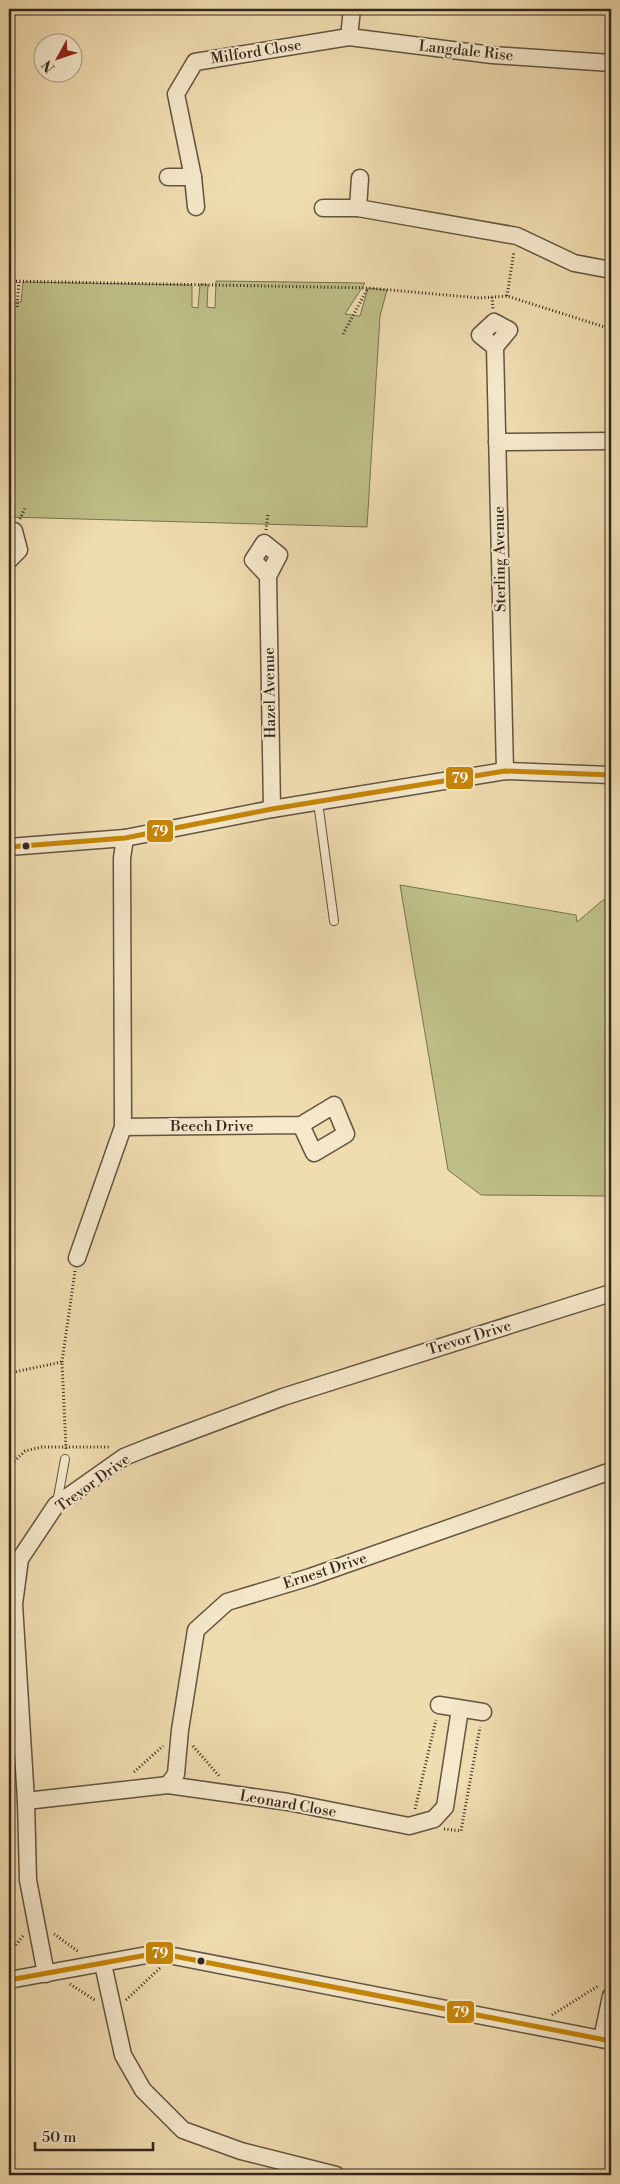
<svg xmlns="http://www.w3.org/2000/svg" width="620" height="2184" viewBox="0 0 620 2184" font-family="'Libre Bodoni',serif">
<rect width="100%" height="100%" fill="#efdcaf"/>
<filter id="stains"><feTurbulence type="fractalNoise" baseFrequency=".004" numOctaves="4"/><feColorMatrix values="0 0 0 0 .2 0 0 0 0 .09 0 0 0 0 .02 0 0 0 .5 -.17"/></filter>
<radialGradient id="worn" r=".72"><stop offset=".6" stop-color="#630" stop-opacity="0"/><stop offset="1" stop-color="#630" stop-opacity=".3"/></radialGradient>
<g fill="#bebf87" stroke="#787353">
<polygon points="216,281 365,283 345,314 360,316 368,288 387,290 380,316 367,527 9,517 9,282 14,282 13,302 21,302 23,282 192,285 192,307 198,308 200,284 208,285 207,307 215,308"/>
<polygon points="400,885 576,915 577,922 603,900 611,899 611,1196 481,1195 448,1170"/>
</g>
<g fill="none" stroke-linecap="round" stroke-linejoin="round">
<defs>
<g id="service">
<polyline points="318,802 334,921"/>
<polyline points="57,1503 65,1459"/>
</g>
<g id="minor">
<polyline points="352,9 349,37 492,55 611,63"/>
<polyline points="168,177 193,177"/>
<polyline points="196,207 193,177 176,94 195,62 349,37"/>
<polyline points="323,208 358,208 517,236 574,263 611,270"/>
<polyline points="358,208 360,178"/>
<polyline points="495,347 480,335 494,322 509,330 495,347 505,771"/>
<polyline points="497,442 611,441"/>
<polyline points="9,535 14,531 19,550 9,560"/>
<polyline points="268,576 253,560 264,543 279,555 268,576 272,809"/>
<polyline points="9,847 125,838 272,809 505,771 611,775"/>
<polyline points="123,1127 301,1125 334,1105 346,1134 314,1153 301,1125"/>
<polyline points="77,1258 123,1127 122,858 125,838"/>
<polyline points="439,1705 483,1712"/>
<polyline points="168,1785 176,1774 180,1730 196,1630 227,1602 310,1577 611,1471"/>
<polyline points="26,1801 168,1785 288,1802 409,1826 434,1819 445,1807 460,1709"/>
<polyline points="103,1964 123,2055 143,2090 183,2130 241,2151 336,2175"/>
<polyline points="46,1974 28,1880 26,1801 14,1604 20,1559 56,1505 124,1457 149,1447 283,1397 611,1293"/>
<polyline points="9,1980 158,1953 611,2041"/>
<polyline points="602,2039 611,1996"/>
</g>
</defs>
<use href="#service" stroke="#625443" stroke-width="10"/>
<use href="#minor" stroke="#625443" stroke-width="19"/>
<g stroke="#33271f" stroke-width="3" stroke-dasharray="1 2.5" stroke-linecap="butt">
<polyline points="9,281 368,288 480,298 507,296 611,329"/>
<polyline points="507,296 514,251"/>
<polyline points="492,297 493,309"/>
<polyline points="17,307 19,282"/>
<polyline points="343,334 368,288"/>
<polyline points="20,519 25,508"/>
<polyline points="266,530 268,514"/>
<polyline points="62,1362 75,1271"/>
<polyline points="9,1373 62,1362 66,1449"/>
<polyline points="9,1466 25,1451 42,1447 111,1447"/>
<polyline points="193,1746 220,1777"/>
<polyline points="134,1772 163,1746"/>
<polyline points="415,1809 436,1720"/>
<polyline points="444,1829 461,1831 480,1727"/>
<polyline points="54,1934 79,1952"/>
<polyline points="9,1953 23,1936"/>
<polyline points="70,1984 96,2001"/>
<polyline points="126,2000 160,1968"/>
<polyline points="552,2015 598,1986"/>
</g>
<use href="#service" stroke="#f5e8cb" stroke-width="8"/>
<use href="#minor" stroke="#f5e8cb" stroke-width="16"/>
<defs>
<g id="bus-1">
<polyline points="9,847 125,838 272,809 505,771 611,775"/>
<polyline points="9,1980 158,1953 611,2041"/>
</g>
</defs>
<use href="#bus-1" stroke="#f5e8cb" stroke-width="9"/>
<use href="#bus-1" stroke="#c68608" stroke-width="5"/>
</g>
<g fill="#33271f" stroke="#f5e8cb" stroke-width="2">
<circle cx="26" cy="846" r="4.5"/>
<circle cx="201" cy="1961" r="4.5"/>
</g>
<g text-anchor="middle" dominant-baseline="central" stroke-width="4" stroke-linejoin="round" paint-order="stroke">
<g font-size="15" fill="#33271f" stroke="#f5e8cb">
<text transform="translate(466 51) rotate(6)">Langdale Rise</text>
<text transform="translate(256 52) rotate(-9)">Milford Close</text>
<text transform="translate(500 559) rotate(-91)">Sterling Avenue</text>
<text transform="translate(270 693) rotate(-91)">Hazel Avenue</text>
<text x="212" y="1126">Beech Drive</text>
<text transform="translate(469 1338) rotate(-17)">Trevor Drive</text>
<text transform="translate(93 1483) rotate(-36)">Trevor Drive</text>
<text transform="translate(325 1571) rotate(-18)">Ernest Drive</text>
<text transform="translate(288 1804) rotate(10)">Leonard Close</text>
</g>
</g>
<g stroke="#f5e8cb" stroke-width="2">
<rect x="445" y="766" width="29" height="24" rx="5" fill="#c68608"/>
<rect x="146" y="819" width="28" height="24" rx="5" fill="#c68608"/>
<rect x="145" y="1941" width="29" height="24" rx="5" fill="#c68608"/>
<rect x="446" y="2000" width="29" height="24" rx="5" fill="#c68608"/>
</g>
<g font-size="14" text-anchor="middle" font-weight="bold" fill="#fff">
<text x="460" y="783">79</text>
<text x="160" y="836">79</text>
<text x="160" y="1958">79</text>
<text x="461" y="2017">79</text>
</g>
<rect width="620" height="2184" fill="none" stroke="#efdcaf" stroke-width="30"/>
<rect x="10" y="10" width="600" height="2164" fill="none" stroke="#33271f" stroke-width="2.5"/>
<rect x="15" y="15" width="590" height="2154" fill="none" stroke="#33271f"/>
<g transform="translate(58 58) rotate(230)"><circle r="24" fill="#f5e8cb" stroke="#a79b86"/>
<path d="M0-4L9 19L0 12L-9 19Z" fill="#8f2418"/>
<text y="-8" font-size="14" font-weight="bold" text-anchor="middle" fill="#33271f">N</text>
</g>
<path d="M35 2142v8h118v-8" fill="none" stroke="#33271f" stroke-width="2.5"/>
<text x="42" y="2142" font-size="15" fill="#33271f" stroke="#f5e8cb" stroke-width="4" paint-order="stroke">50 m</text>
<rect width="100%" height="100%" filter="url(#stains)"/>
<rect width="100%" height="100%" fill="url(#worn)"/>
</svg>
